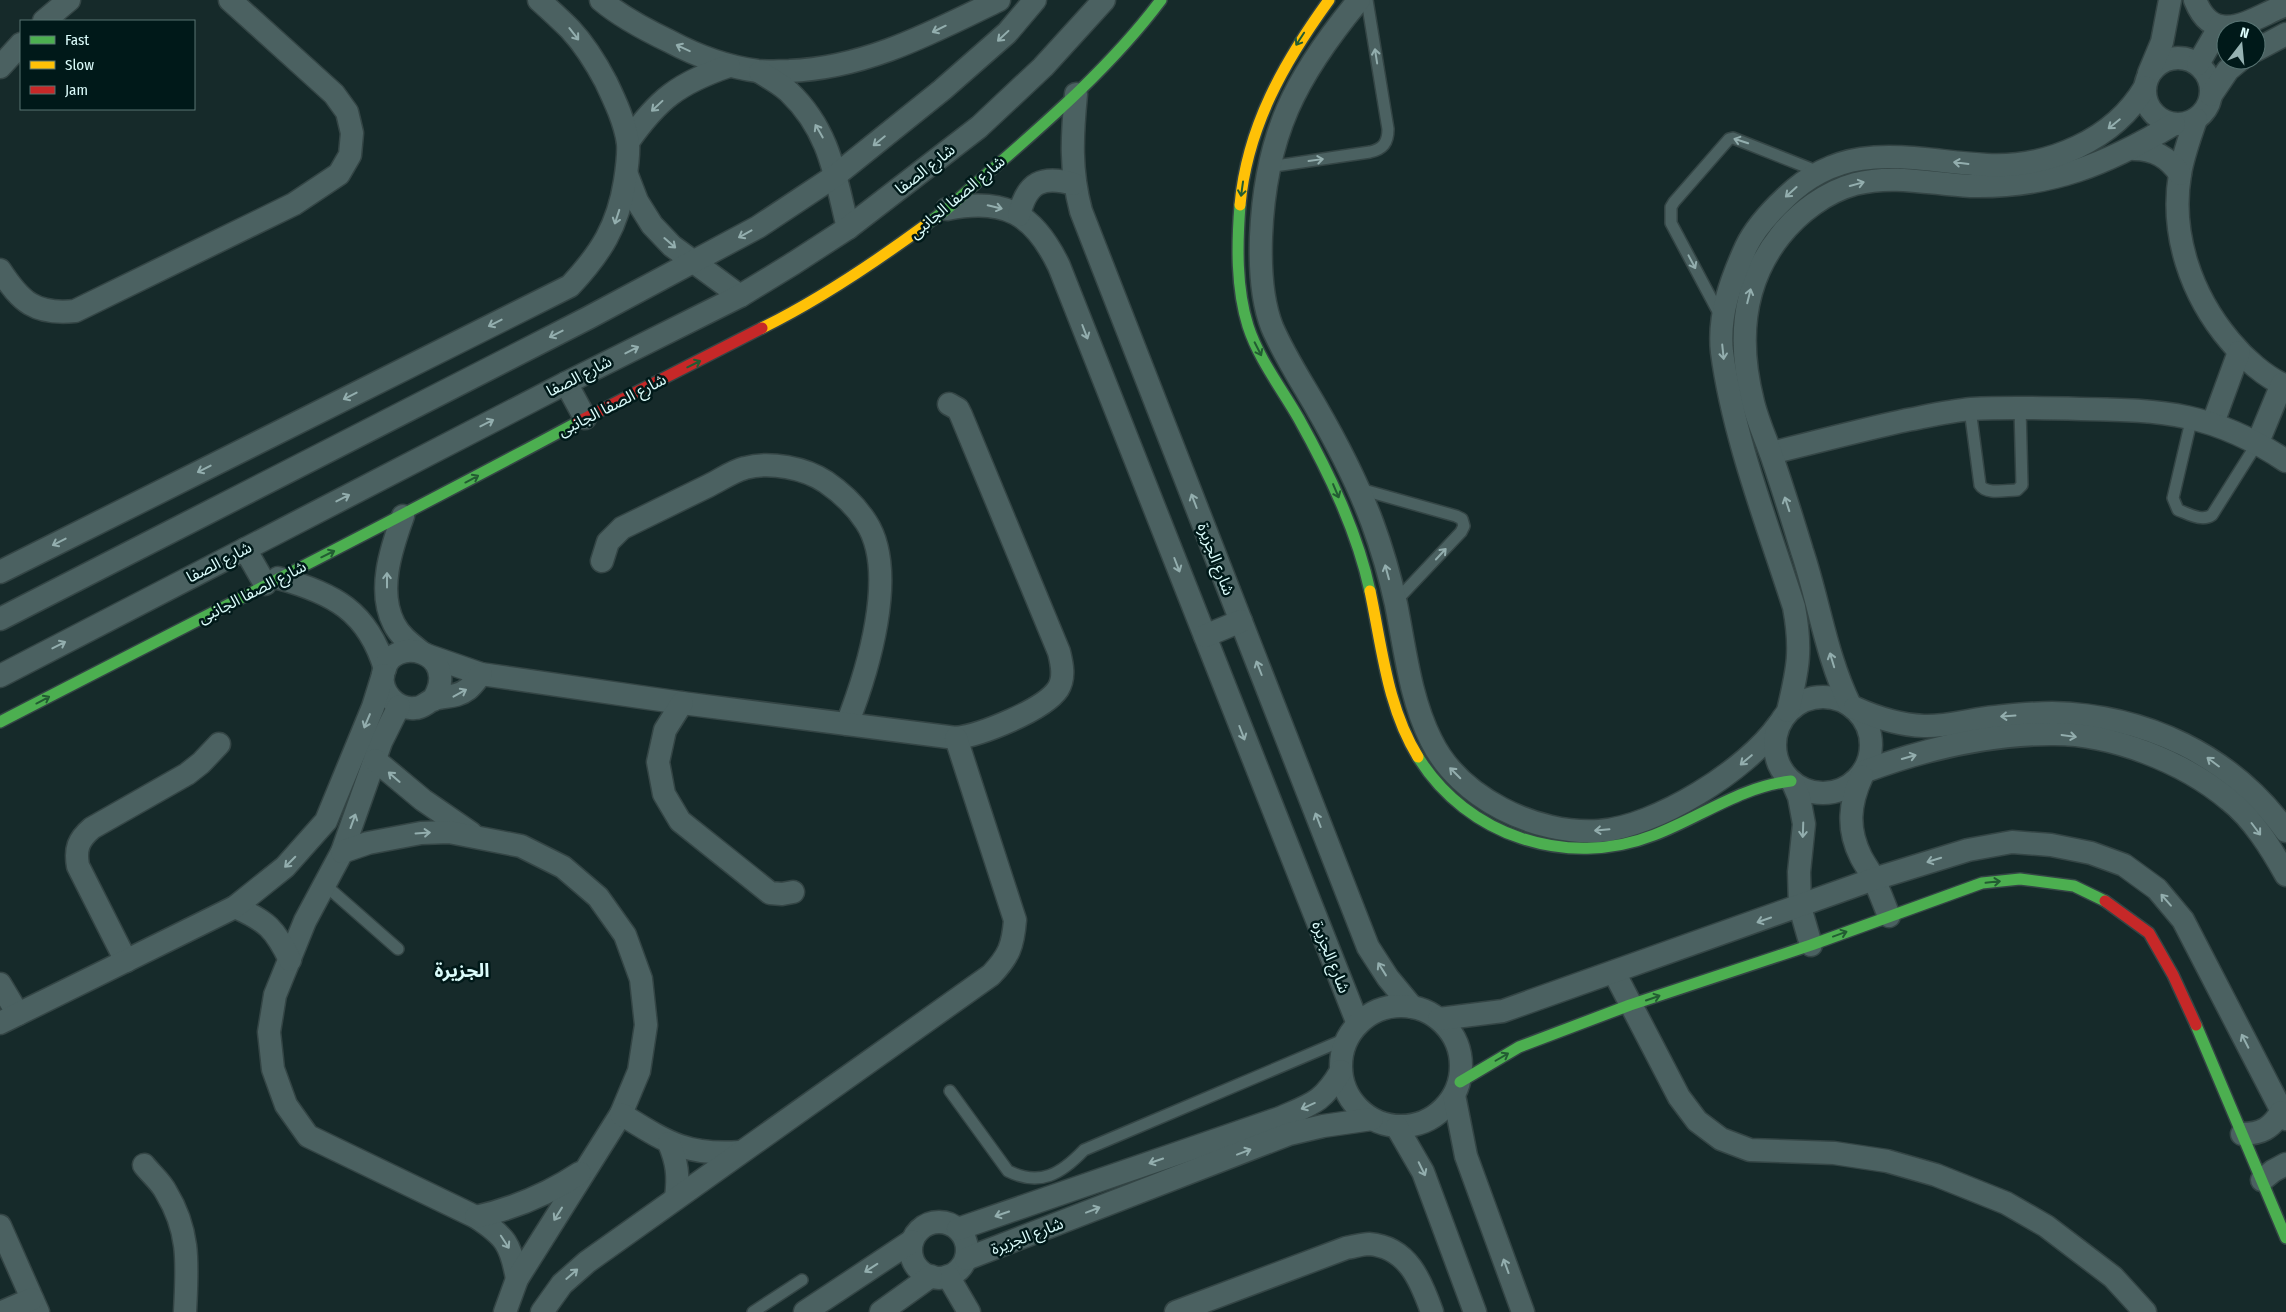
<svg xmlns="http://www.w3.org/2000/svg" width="2286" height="1312" viewBox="0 0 2286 1312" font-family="'Fira Sans Condensed','Noto Sans Arabic',sans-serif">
<rect width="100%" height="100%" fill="#162a2a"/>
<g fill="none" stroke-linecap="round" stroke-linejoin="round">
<defs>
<g id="lane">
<path d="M 1268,167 L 1370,152 C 1383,149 1388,143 1388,129 L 1367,0"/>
<polyline points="1721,317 1671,223 1671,207 1674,202 1729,139 1733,138 1819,172"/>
<path d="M 1970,409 L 1980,485 C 1986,495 2006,490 2017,490 L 2022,485 L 2020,408"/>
<path d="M 2192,417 L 2173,498 L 2178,510 C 2189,514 2202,522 2212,515 L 2258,442"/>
<polyline points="1360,489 1456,516 1462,519 1464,526 1461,532 1395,602"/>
<polyline points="324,884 398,949"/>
<path d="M 950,1091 L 1008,1171 C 1040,1187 1061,1174 1084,1150 L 1348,1038"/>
<polyline points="753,1312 802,1280"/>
</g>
<g id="street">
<path d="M 601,0 C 621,17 646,30 669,41 C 697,56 727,67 758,71 C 768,72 779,71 789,71 C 866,68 931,33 999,0"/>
<path d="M 1359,0 C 1295,77 1265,135 1261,237 C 1260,267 1261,299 1272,327 C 1284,355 1301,381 1316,407 C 1338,445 1357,482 1372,522 C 1382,549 1390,577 1396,604 C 1405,649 1410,698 1431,740 C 1459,798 1536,835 1599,831 C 1656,827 1747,770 1779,724"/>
<path d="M 2195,0 C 2215,50 2254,17 2286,5"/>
<polyline points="44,21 69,0"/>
<polyline points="2256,50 2286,34"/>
<circle cx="2178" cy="91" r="33"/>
<polyline points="2198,64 2220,26"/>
<polyline points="0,67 21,44"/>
<path d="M 760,72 C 769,78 781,84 789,92 C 830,131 835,176 848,228"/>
<polyline points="2149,73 2162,42 2170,0"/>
<path d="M 1076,94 C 1072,136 1070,170 1081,211 L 1368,947 L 1388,978 L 1412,1007"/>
<polyline points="2211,95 2228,70 2240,60"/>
<path d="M 2196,119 C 2190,137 2183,155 2180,174 C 2170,234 2191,295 2230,341 C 2244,358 2265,377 2286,386"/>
<path d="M 628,142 C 658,99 679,83 729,66"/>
<path d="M 2134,149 C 2154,149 2168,157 2180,174"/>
<polyline points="627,175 637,201 652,225 672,246 740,296"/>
<path d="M 947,209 C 1005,197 1034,214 1059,266 L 1358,1024"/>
<path d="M 1019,215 C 1027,182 1042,175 1074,184"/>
<path d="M 0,270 C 21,302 35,315 75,311 L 294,204 L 339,174 L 350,155 L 352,133 L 347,112 L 334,94 L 230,0"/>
<polyline points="566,383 585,418"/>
<polyline points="2213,423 2239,352"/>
<polyline points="2258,442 2282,384"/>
<path d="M 1771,453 C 1816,442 1861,430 1907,420 C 1928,416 1950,411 1971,409 C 2007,407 2044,408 2081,409 C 2164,410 2214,413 2286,461"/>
<path d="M 403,516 C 391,549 377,591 394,624 C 400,636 411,644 421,652"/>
<polyline points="245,549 265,584"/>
<path d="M 602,561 L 608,542 L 622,528 C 651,514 679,500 708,486 C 720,480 733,471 745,468 C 770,461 805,468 826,482 C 842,493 855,505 866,522 C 899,572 867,673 847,724"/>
<path d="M 0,572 L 570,286 C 601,253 618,226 625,181 C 627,168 629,155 628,143 C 625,122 615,101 606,82 C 596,63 584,44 570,29 C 560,19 549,9 539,0"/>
<path d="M 278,578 C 333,593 368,611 385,669"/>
<polyline points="0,619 588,318 758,227 835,176 942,90 1007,33 1035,0"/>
<polyline points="1205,636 1241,621"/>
<path d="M 429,656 L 481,674 L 682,703 L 956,738 C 981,735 1044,710 1058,689 C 1065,678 1062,664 1059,652 L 961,415 L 958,409 L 949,404"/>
<polyline points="0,676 566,383 740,296 794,263 848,228 979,127 1043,67 1104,0"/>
<circle cx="1823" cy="745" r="48"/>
<path d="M 433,700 C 463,651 390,632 383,674 C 380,692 396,710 415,708 C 422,708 426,703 432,700 C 444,695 455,699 468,689 C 473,685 477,679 481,674"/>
<polyline points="682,703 665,730 658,762 664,794 680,821 770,893 782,894 793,892"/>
<path d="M 1850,705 C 1826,656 1819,602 1802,551 C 1792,518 1782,486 1771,454 C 1765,437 1757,419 1753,402 C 1738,343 1741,285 1780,236 C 1799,212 1826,192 1855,184 C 1894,174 1931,184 1970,186 C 2050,188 2107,164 2174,124"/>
<path d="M 399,706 L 381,742 L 342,852 L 305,921 L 275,995 L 269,1032 L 273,1069 L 286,1105 L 308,1136 L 476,1217 C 505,1236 511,1244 517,1279"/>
<path d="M 1855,708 C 1877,718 1899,725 1924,726 C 1947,727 1972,719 1995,717 C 2014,715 2033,713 2052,713 C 2145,715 2231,755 2286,831"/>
<path d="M 1788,711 C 1798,669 1802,650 1794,607 C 1768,526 1733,436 1722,352 C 1718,315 1731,280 1746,247 C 1755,228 1770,212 1785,198 C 1847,137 1912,161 1987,165 C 2048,168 2114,140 2145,87"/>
<polyline points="375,760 423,800 471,833"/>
<path d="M 1863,772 C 1922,750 1988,734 2051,734 C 2111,733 2184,762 2229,800 C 2253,819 2271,848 2286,875"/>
<path d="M 1862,776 C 1849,804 1847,829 1861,857 C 1865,865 1871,872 1874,880 C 1880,892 1884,904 1889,916"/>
<polyline points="1793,783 1799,797 1804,824 1799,872 1800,907 1811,945"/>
<polyline points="342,852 368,843 421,833 449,832 521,846 563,867 598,897 625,935 641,979 646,1025 639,1071 621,1114 517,1279 505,1312"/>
<path d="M 235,907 C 267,921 275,929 290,960"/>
<path d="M 126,961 L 78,866 C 75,849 78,840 92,828 L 187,774 L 201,763 L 219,744"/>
<polyline points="1614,972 1679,1097 1697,1121 1721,1139 1750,1150 1834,1153 1887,1161 1936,1175 2006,1203 2046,1226 2113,1277 2145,1312"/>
<polyline points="0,984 18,1014"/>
<circle cx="1401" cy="1066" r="60"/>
<polyline points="1439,1019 1503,1011 1874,879 1968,850 2012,842 2051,845 2091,853 2124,865 2157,889 2183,920 2286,1119"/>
<polyline points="0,1023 235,907 285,867 326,821 373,707 383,675"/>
<polyline points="1454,1095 1466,1156 1523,1312"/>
<path d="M 621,1114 C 665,1141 685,1156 740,1152"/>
<polyline points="1397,1127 1423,1172 1475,1312"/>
<path d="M 2242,1134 C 2261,1134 2272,1128 2281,1112"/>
<path d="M 669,1143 C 677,1162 679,1176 676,1197"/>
<path d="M 144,1165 C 151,1174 161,1182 166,1192 C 191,1233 187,1267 185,1312"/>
<polyline points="2262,1180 2273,1171 2286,1164"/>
<path d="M 476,1217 C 515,1208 547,1195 580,1173"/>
<circle cx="939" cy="1250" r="28"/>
<polyline points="0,1226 38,1312"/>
<path d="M 958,1229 L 1280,1118 C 1312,1104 1323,1102 1341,1071"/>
<polyline points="966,1259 1289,1134 1323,1126 1372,1119"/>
<polyline points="948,1276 969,1312"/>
<polyline points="2,1312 32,1299"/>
<path d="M 542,1312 L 562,1284 L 587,1262 L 991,975 C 1009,956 1013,946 1015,920 L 956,738"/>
<polyline points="805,1312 912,1241"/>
<polyline points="881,1312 931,1276"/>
<path d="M 1176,1312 L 1346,1248 C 1353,1247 1362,1244 1369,1244 C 1408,1247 1421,1281 1432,1312"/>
</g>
<g id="fast">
<path d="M 1240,205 C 1237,244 1236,288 1248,326 C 1259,360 1282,389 1299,419 C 1329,473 1357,531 1370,591"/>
<path d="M 927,224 L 947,209 C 1021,143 1101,80 1161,0"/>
<path d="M 0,722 C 193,622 387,525 578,422"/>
<path d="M 1418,757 C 1467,836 1567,869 1654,835 C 1701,817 1740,787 1791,781"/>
<polyline points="2196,1025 2286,1238"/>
<polyline points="1460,1082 1519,1047 1630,1005 1811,945 1982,883 2020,879 2074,886 2105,901"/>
</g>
<g id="slow">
<path d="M 1240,205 C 1247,127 1284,62 1329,0"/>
<path d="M 762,328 C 821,299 874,263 927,224"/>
<path d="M 1370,591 C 1382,647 1387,707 1418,757"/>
</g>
<g id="jam">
<polyline points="578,422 762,328"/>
<polyline points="2105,901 2149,933 2173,975 2196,1025"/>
</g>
</defs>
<use href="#lane" stroke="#344545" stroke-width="14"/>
<use href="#street" stroke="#344545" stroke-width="25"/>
<use href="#fast" stroke="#344545" stroke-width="14"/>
<use href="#slow" stroke="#344545" stroke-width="14"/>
<use href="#jam" stroke="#344545" stroke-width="14"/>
<use href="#lane" stroke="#4b6161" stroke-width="11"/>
<use href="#street" stroke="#4b6161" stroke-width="22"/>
<use href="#fast" stroke="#4caf50" stroke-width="11"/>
<use href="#slow" stroke="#ffc107" stroke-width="11"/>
<use href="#jam" stroke="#c62828" stroke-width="11"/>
</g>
<defs><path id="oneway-shaft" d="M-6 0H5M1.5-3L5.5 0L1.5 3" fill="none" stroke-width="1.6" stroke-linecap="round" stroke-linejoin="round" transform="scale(1.25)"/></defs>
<g stroke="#93aeae">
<use href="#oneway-shaft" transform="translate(939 29) rotate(154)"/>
<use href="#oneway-shaft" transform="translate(574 34) rotate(52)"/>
<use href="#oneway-shaft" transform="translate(1003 36) rotate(137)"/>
<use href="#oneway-shaft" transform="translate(683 48) rotate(-155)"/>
<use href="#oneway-shaft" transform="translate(1376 56) rotate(-99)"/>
<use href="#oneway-shaft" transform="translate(657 106) rotate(137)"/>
<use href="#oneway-shaft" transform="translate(2114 124) rotate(141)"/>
<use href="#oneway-shaft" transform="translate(819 131) rotate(-120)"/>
<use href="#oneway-shaft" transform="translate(879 141) rotate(141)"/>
<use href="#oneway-shaft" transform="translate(1741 141) rotate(-162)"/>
<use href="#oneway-shaft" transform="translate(1316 160) rotate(-8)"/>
<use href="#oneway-shaft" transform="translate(1961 163) rotate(-173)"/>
<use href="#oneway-shaft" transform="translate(1857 184) rotate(-15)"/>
<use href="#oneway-shaft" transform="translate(1791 192) rotate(138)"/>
<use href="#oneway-shaft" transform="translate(995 207) rotate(13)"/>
<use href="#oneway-shaft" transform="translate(617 217) rotate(108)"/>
<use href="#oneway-shaft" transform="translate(745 234) rotate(151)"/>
<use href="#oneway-shaft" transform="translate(670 243) rotate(41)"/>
<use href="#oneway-shaft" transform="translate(1692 262) rotate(62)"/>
<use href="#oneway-shaft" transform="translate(1749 296) rotate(-76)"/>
<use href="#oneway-shaft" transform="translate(495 323) rotate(153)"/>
<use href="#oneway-shaft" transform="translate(1085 332) rotate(69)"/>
<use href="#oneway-shaft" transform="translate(556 334) rotate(153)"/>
<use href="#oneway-shaft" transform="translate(632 350) rotate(-27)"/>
<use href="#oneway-shaft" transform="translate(1723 352) rotate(84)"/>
<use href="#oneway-shaft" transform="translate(350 396) rotate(153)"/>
<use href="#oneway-shaft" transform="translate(487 423) rotate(-27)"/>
<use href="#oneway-shaft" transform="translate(204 469) rotate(153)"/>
<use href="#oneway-shaft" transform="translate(343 498) rotate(-27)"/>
<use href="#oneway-shaft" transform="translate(1194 501) rotate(-111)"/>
<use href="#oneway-shaft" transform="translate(1787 504) rotate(-108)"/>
<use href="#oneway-shaft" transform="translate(59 542) rotate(153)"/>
<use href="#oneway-shaft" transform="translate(1441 554) rotate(-47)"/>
<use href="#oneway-shaft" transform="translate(1177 565) rotate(69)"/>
<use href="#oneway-shaft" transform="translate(1387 572) rotate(-105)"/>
<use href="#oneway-shaft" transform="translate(387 580) rotate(-90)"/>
<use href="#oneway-shaft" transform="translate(59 645) rotate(-27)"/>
<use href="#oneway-shaft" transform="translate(1832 660) rotate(-107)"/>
<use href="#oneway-shaft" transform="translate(1259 668) rotate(-111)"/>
<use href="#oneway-shaft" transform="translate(460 693) rotate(-29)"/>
<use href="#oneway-shaft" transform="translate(2008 716) rotate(176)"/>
<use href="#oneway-shaft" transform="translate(367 721) rotate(113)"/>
<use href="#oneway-shaft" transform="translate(1242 733) rotate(69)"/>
<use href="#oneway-shaft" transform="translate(2069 736) rotate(8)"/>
<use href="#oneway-shaft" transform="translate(1909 757) rotate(-16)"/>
<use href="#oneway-shaft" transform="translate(1746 760) rotate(140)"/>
<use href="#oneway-shaft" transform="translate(2213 762) rotate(-143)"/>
<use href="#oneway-shaft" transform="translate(1455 773) rotate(-135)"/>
<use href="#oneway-shaft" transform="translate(394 777) rotate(-139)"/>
<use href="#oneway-shaft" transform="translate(1318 820) rotate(-111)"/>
<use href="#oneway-shaft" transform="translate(353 821) rotate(-70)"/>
<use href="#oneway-shaft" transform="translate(2256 829) rotate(53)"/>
<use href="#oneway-shaft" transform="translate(1602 830) rotate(175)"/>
<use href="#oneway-shaft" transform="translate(1803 830) rotate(92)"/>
<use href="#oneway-shaft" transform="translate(423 833) rotate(-4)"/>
<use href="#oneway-shaft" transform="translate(1934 860) rotate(163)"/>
<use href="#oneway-shaft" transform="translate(290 862) rotate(135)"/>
<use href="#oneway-shaft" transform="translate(2166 900) rotate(-131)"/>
<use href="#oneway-shaft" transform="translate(1764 920) rotate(161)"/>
<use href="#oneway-shaft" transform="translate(1382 969) rotate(-122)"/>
<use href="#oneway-shaft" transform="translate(2245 1041) rotate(-117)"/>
<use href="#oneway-shaft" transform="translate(1308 1106) rotate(156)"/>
<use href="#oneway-shaft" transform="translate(1244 1152) rotate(-21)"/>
<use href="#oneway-shaft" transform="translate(1156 1161) rotate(161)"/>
<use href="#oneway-shaft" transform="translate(1422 1169) rotate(64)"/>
<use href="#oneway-shaft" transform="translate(1093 1210) rotate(-21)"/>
<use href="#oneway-shaft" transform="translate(558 1214) rotate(122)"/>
<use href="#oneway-shaft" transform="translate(1002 1214) rotate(161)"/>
<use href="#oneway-shaft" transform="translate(505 1242) rotate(57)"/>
<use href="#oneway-shaft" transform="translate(1506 1266) rotate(-110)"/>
<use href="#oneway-shaft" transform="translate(871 1268) rotate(147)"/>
<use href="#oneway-shaft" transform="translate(572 1274) rotate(-41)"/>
</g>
<g stroke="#225c32">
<use href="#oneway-shaft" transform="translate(1300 39) rotate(123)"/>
<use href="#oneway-shaft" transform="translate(1242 189) rotate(98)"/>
<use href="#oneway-shaft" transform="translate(1258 349) rotate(63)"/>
<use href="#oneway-shaft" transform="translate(694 364) rotate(-26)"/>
<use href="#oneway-shaft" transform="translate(472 479) rotate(-28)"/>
<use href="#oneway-shaft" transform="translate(1336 491) rotate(67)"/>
<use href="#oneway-shaft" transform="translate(328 554) rotate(-26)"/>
<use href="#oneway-shaft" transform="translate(43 700) rotate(-28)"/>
<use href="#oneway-shaft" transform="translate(1993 882) rotate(-6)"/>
<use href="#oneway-shaft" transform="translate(1840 934) rotate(-20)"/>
<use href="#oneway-shaft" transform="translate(1653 998) rotate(-19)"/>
<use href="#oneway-shaft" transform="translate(1502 1057) rotate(-30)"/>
</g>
<g text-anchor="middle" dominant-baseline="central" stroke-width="5" stroke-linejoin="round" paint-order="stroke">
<g font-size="16" fill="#dbfcfb" stroke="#001919">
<text transform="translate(925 169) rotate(-38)">شارع الصفا</text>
<text transform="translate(957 197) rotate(-40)">شارع الصفا الجانبى</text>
<text transform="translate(579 376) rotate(-27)">شارع الصفا</text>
<text transform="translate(612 405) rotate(-27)">شارع الصفا الجانبى</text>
<text transform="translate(1216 559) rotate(69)">شارع الجزيرة</text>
<text transform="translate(219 562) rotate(-27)">شارع الصفا</text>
<text transform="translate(252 592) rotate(-27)">شارع الصفا الجانبى</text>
<text transform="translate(1331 957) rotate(68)">شارع الجزيرة</text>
<text transform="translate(1027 1236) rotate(-21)">شارع الجزيرة</text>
</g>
<g font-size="19" font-weight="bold" fill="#dbfcfb" stroke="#001919">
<text x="462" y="970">الجزيرة</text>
</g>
</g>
<rect x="20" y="20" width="175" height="90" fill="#001919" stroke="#587473"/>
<rect x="30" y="36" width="25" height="8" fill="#4caf50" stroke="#587473"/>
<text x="65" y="45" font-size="15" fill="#dbfcfb">Fast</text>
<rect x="30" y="61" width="25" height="8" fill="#ffc107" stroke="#587473"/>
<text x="65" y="70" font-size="15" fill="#dbfcfb">Slow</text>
<rect x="30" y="86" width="25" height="8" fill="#c62828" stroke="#587473"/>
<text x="65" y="95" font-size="15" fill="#dbfcfb">Jam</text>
<g transform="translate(2241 45) rotate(16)"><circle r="24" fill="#001919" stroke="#587473"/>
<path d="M0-4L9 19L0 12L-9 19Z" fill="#96b2b2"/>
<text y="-8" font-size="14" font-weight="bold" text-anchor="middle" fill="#dbfcfb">N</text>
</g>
</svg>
